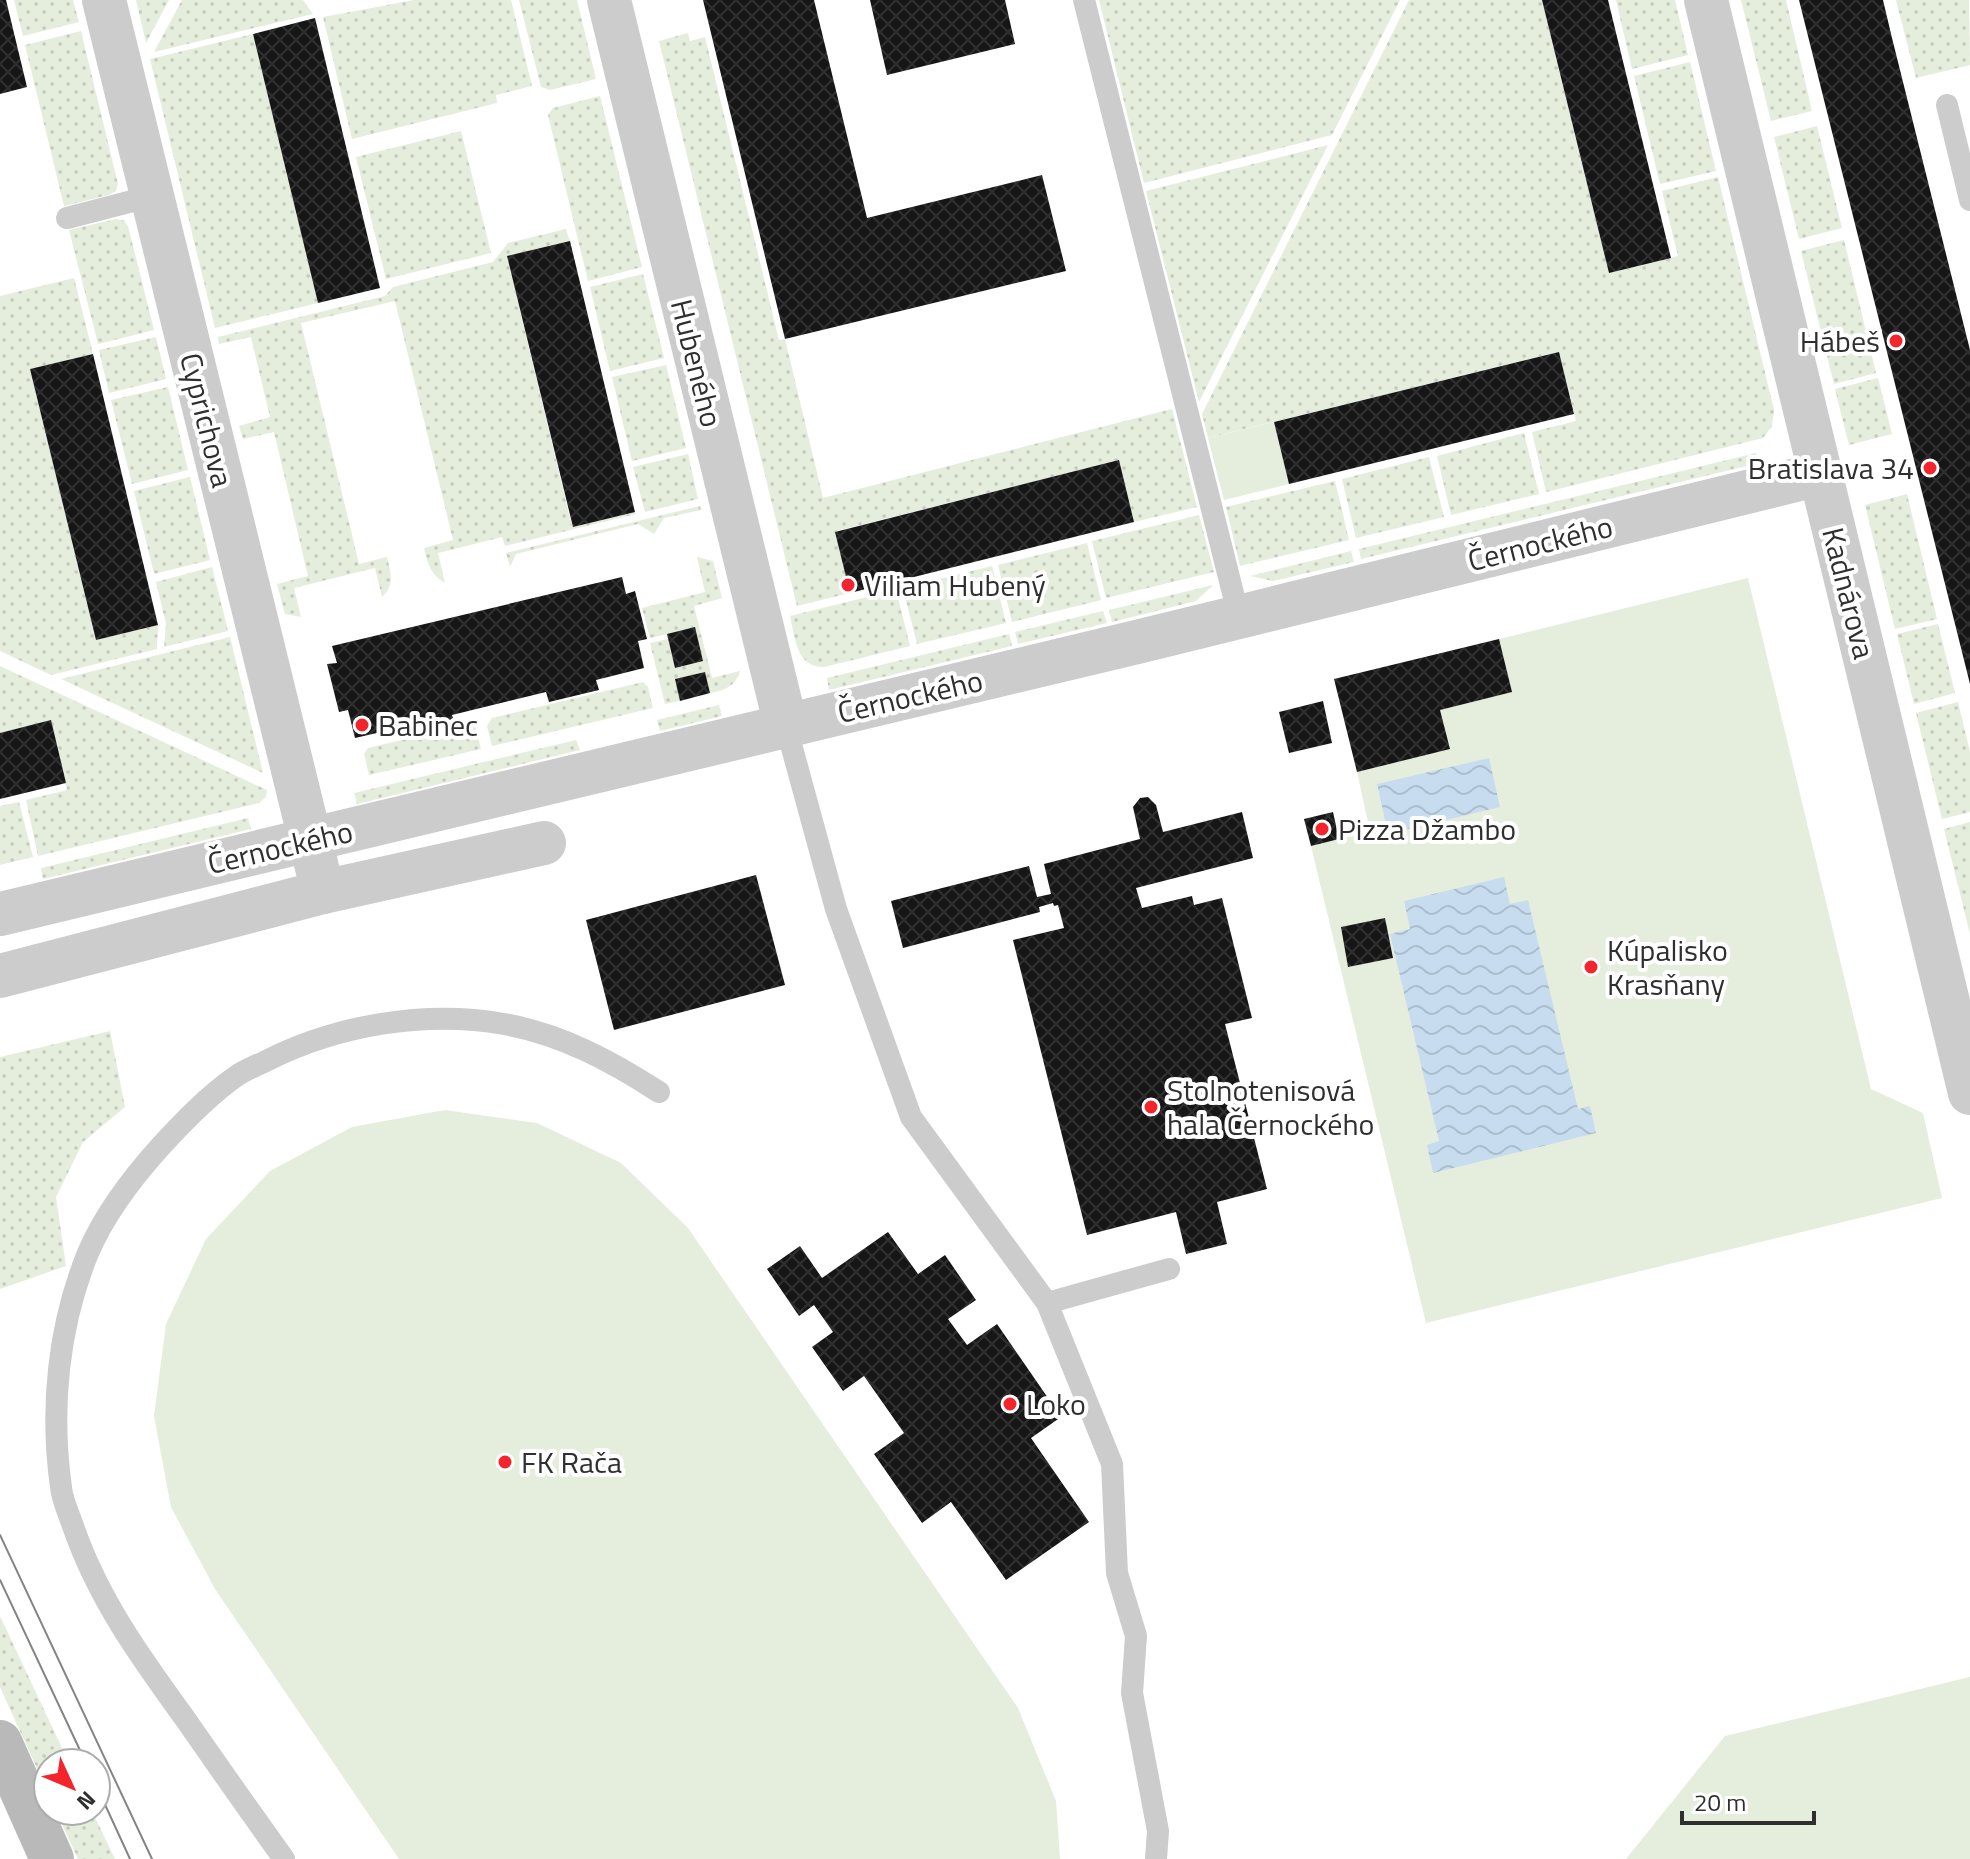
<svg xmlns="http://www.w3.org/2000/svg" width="1970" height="1859" viewBox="0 0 1970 1859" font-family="'Titillium Web',sans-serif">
<defs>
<pattern id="grass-dots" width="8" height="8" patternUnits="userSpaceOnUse" patternTransform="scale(2)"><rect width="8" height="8" fill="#e5eddc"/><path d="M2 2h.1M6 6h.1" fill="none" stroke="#c5ccbd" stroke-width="1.8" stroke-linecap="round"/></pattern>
<pattern id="water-waves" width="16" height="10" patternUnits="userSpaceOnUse" patternTransform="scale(2)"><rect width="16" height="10" fill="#c7ddef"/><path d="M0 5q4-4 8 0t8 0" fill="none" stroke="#abbecd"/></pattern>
<pattern id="building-cross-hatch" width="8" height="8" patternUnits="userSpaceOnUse" patternTransform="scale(2)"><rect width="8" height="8" fill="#161616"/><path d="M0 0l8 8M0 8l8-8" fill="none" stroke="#303030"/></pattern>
</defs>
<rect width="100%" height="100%" fill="#fff"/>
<g fill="url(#grass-dots)">
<polygon points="14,0 73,0 79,22 23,36"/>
<polygon points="136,0 169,0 146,43"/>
<polygon points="182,0 303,0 313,14 154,52"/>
<polygon points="414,0 511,0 532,86 496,95 497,103 352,139 323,17"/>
<polygon points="519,0 577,0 596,79 550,90 541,87"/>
<polygon points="1099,0 1400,0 1332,135 1144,183"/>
<polygon points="1409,0 1542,0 1609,273 1678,256 1662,191 1718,177 1774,410 1772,426 1763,438 1546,492 1532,432 1576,421 1559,352 1208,438 1202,414"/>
<polygon points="1616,0 1675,0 1688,55 1632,69"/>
<polygon points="1741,0 1786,0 1812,111 1771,121"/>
<polygon points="1896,0 1969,0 1970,65 1916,78"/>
<polygon points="81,31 118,184 116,191 109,195 64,206 25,45"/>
<polygon points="688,33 690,41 705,37 779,340 785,339 823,498 1172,409 1197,507 1134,522 1118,461 836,531 850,593 797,606 659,41"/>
<polygon points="253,34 318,303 215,328 150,59"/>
<polygon points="1690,62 1716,171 1660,184 1634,76"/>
<polygon points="600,96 642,267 588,281 548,115 553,108"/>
<polygon points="1817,126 1842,228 1799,239 1774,137"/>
<polygon points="461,131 491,253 386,279 356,157"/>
<polygon points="1328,145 1199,402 1146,191"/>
<polygon points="116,219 123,220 128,226 154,330 98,344 69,230"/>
<path d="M 566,229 L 570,241 L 507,257 L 572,526 L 635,512 L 636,514 L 505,546 L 502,537 L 438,553 L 445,583 C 430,574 428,564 424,548 L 453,540 L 395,301 L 301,323 L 359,564 L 387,557 C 391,573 395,585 382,597 L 375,568 L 294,588 L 301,617 L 285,614 L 277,584 L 308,576 L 274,432 L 243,439 L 239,426 L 270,417 L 251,337 L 219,344 L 218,337 L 385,296 L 393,287 L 493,262 L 508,243 Z"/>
<polygon points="1844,240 1876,373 1834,384 1801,251"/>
<polygon points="643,274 664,358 610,371 590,287"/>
<polygon points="74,278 93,354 30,369 96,640 158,625 157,649 51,675 0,651 0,296"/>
<polygon points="156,337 166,379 109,393 99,350"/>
<polygon points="666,365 686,448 632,461 612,377"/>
<polygon points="1878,378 1892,434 1849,445 1835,389"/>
<polygon points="168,387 188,470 132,484 111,400"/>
<polygon points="1524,433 1539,494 1451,515 1437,456"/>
<polygon points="1756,453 1759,463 1361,559 1359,549"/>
<polygon points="688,454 698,499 645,512 633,467"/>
<polygon points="1429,457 1444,517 1356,538 1342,479"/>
<polygon points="190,477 210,560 154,574 134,491"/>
<polygon points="1335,481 1349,540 1240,566 1226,507"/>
<polygon points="1907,494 1937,619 1895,629 1865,505"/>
<polygon points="700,506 701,510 664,518 654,534 638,524 516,554 510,567 506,553"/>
<polygon points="1199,515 1214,572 1106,598 1092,541"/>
<polygon points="1087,543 1101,600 1012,622 998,565"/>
<polygon points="1351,551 1354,562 1273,581 1250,576"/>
<path d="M 697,557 L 713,561 L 722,598 L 694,606 L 712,678 L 740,671 C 736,686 724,691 710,693 L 705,672 L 676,679 L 680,701 L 665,704 L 650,643 L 668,639 L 675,668 L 702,661 L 694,628 L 650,638 L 642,608 L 705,592 Z"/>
<polygon points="992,566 1006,623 917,644 903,588"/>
<polygon points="212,567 228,631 164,647 166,624 156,582"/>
<polygon points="1213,585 1196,601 1112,622 1109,610"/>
<path d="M 896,590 L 910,646 L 824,667 C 796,668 795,637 790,616 Z"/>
<polygon points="1103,611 1107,623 1018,644 1015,632"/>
<polygon points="1938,624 1955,693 1914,704 1897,634"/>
<polygon points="1009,634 1012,646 829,690 827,678"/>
<polygon points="230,637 263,773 61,679"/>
<polygon points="0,666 267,790 266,797 259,803 38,856 26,800 67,790 51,721 0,733"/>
<polygon points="643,682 648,687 653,708 492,746 487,726 492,718"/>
<polygon points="1958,702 1970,752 1970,812 1942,819 1916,713"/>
<polygon points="719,705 722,716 660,731 657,720"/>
<polygon points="468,724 476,728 481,749 369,775 364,754 368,748"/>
<polygon points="576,740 580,750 357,804 354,793"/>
<polygon points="19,802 33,857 0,865 0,806"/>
<polygon points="248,818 251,829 43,879 41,868"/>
<polygon points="1970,822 1970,934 1944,829"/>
<polygon points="110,1031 125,1107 83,1142 56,1197 66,1266 0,1289 0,1057"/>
<polygon points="0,1616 69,1763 48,1763 48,1793 0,1687"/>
<polygon points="56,1811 92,1811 115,1859 78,1859"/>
</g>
<g fill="#e5eddc">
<polygon points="1274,422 1289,484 1224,500 1208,438"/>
<polygon points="1748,578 1871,1089 1923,1113 1942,1198 1426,1323 1311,846 1370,831 1357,772 1449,749 1440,710 1511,692 1499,639"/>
<polygon points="445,1110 537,1123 621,1163 688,1228 1018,1708 1056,1801 1060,1859 399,1859 215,1589 171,1507 154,1416 166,1324 206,1239 270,1171 352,1127"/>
<polygon points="1970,1677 1970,1859 1626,1859 1725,1736"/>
</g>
<g fill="url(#water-waves)">
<polygon points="1489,758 1500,807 1388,834 1377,784"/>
<polygon points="1504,877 1510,904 1528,900 1578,1109 1590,1106 1596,1133 1433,1173 1427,1145 1439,1141 1390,934 1410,929 1404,901"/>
</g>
<g fill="url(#building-cross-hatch)">
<polygon points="0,0 6,0 27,87 0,94"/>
<polygon points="703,0 814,0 867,218 1042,175 1066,271 785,339"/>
<polygon points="870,0 1005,0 1015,44 887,75"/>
<polygon points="1542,0 1608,0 1671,258 1609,273"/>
<polygon points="1799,0 1883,0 1892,38 1970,350 1970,684"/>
<polygon points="315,18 380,288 318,303 253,34"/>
<polygon points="570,241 635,512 573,527 507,256"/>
<polygon points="1559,352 1574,414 1289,484 1274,422"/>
<polygon points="93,354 158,625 96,640 30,369"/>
<polygon points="1119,460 1134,522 850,593 835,532"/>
<polygon points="622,577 626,594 635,591 647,639 638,641 644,668 596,680 599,690 549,702 546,692 452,715 455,725 405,736 403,727 355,738 348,710 339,712 327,664 337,663 332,646"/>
<polygon points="695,627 703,661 675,668 667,634"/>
<polygon points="1499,639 1512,692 1440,710 1450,749 1357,772 1334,679"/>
<polygon points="705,672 710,693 680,701 675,679"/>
<polygon points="1323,701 1332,743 1289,753 1279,712"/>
<polygon points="51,720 66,783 0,799 0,733"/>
<polygon points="1148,797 1156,805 1163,832 1242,812 1253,858 1136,888 1142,908 1192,896 1194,905 1222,898 1252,1018 1225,1024 1267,1189 1217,1202 1227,1244 1186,1254 1176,1212 1087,1235 1013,940 1064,928 1058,905 1054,906 1053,903 1039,907 1040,912 903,948 891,901 1029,866 1037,897 1051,894 1044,864 1140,839 1133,807 1140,798"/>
<polygon points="1333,812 1339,839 1311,846 1304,819"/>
<polygon points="756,875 785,985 614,1030 586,920"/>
<polygon points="1385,918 1393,958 1348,967 1341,927"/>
<polygon points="888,1232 918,1274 945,1255 976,1300 948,1319 967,1345 997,1324 1061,1417 1031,1438 1089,1522 1006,1580 951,1502 922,1523 874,1454 904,1433 864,1376 843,1391 812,1347 833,1332 814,1305 799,1316 767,1269 800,1246 822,1278"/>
</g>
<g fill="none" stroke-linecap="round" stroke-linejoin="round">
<g stroke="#ccc" stroke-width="22">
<polyline points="1084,0 1239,617"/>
<polyline points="1947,105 1970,200"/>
<polyline points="67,218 152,196"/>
<polyline points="786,726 836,909 911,1117 1047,1303 1112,1464 1117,1573 1136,1636 1132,1693 1158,1831 1156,1859"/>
<polyline points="1047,1303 1169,1269"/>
<path d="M 284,1859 C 251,1813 218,1766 186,1720 C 141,1658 98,1599 73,1526 C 69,1514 62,1500 61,1487 C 50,1409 58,1326 88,1253 C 105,1213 132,1178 161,1146 C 184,1121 208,1096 235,1077 C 244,1070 256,1066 266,1061 C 337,1025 425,1010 504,1024 C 561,1034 611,1061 659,1092"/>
</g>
<g stroke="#ccc" stroke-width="44">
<polyline points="104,0 323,892 544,843"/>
<polyline points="609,0 786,726"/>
<polyline points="1706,0 1970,1093"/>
<polyline points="0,914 1141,641 1820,474"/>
<polyline points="0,976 323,892"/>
</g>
<polyline stroke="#b9b9b9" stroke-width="44" points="0,1742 52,1859"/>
<g stroke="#848484" stroke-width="2">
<polyline points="0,1535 152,1859"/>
<polyline points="0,1580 86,1763"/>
<polyline points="96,1785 130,1859"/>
</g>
</g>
<g fill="#f3242b" stroke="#fff" stroke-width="3">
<circle cx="1896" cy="341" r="8"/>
<circle cx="1930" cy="468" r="8"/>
<circle cx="848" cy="585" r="8"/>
<circle cx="362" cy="725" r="8"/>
<circle cx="1322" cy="829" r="8"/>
<circle cx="1591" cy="967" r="8"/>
<circle cx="1151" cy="1107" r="8"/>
<circle cx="1010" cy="1404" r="8"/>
<circle cx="505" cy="1462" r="8"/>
</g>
<g text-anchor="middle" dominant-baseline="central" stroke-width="8" stroke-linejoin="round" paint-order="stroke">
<g font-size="30" fill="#2f2f2f" stroke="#fff" text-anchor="start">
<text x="1880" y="341" text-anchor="end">Hábeš</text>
<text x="1914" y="468" text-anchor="end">Bratislava 34</text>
<text x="864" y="585">Viliam Hubený</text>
<text x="378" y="725">Babinec</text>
<text x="1338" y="829">Pizza Džambo</text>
<text x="1607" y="950">Kúpalisko<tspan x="1607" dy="34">Krasňany</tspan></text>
<text x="1167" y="1090">Stolnotenisová<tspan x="1167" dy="34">hala Černockého</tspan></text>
<text x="1026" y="1404">Loko</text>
<text x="521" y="1462">FK Rača</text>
</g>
<g font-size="30" fill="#2f2f2f" stroke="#fff">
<text transform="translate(697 363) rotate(76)">Hubeného</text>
<text transform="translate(207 420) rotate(76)">Cyprichova</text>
<text transform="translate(1540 543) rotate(-14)">Černockého</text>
<text transform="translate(1849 593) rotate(76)">Kadnárova</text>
<text transform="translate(910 696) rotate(-13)">Černockého</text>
<text transform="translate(280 847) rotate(-13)">Černockého</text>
</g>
</g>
<g transform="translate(72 1787) rotate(134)"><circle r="38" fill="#ffffff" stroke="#acacac" stroke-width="2"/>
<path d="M0-6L14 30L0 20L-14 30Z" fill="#f3242b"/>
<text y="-12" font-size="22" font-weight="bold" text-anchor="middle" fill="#2f2f2f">N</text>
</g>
<path d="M1682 1811v12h132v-12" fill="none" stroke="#2f2f2f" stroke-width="4"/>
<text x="1694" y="1811" font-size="24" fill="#2f2f2f" stroke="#ffffff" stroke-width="6" paint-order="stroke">20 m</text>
</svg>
